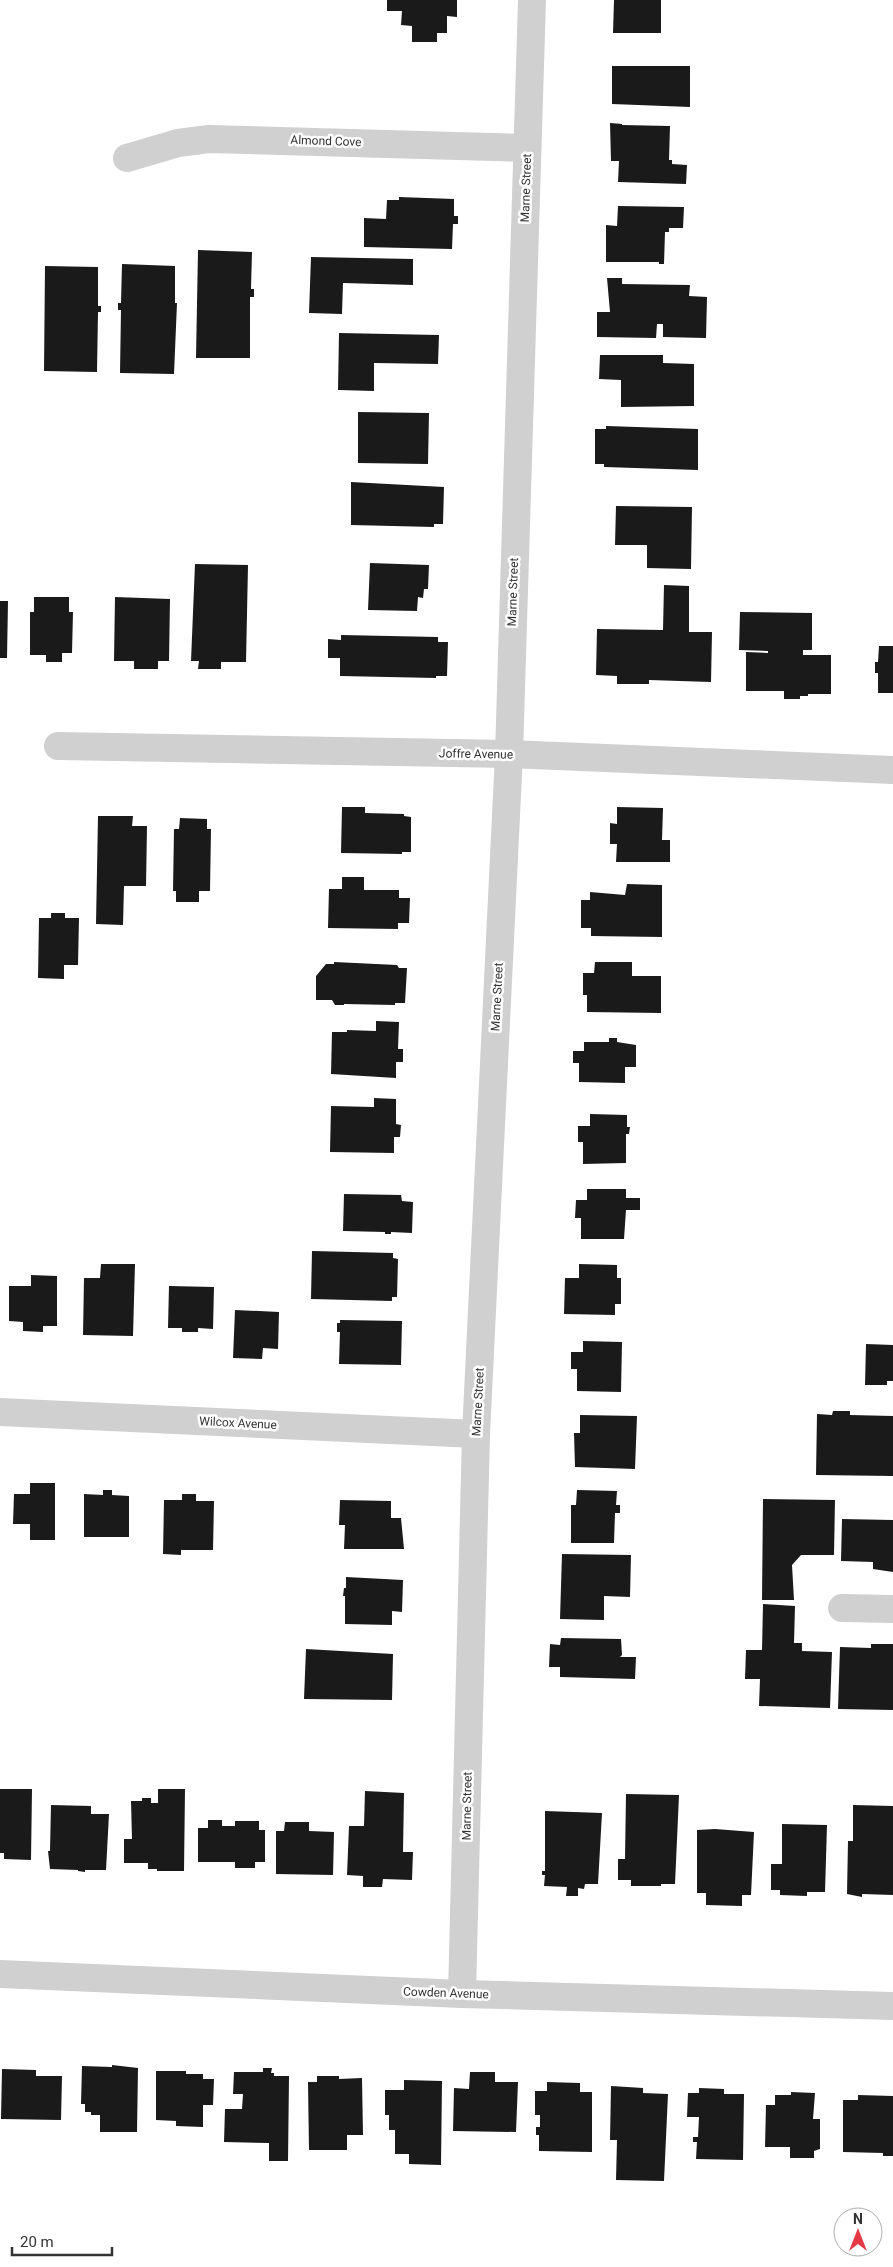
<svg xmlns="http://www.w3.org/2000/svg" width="893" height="2267" viewBox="0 0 893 2267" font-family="Roboto,sans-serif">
<rect width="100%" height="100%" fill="#fff"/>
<g fill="#1a1a1a">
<polygon points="387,0 457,0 457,17 447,16 447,33 437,33 437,42 412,42 412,26 401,25 402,11 387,11"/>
<polygon points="614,0 661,0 661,33 613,33"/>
<polygon points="612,66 690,66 690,107 612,104"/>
<polygon points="610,123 622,124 622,125 670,126 669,160 672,160 672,164 687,165 686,184 618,182 619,161 611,161"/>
<polygon points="399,197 454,199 454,216 458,216 458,224 453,224 452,249 364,247 364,218 386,219 387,200 399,200"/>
<polygon points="618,206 684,207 683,228 669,228 669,232 665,232 664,264 659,264 659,262 606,262 606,225 617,226"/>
<polygon points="198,250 252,252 251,289 254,289 254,297 250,297 250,358 196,358"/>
<polygon points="311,257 413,259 413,285 343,283 342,314 309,313"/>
<polygon points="122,264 175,266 175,303 177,303 174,374 120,373 121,310 118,310 118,303 121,303"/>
<polygon points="45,266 98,267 98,306 101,306 101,312 98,312 97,372 44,371"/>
<polygon points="607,278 622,278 622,284 690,285 689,296 707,297 706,338 663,337 663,324 657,324 656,338 597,337 597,312 610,312"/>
<polygon points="339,333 439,335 438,364 374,363 374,391 338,390"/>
<polygon points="600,355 663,355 663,363 694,364 694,406 621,407 621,380 599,379"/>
<polygon points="358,412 429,413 428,464 358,463"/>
<polygon points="606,426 698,429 698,470 604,467 604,464 595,464 595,429 606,429"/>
<polygon points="351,482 444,487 443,524 434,524 434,527 351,525"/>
<polygon points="616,506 692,507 691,569 647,568 647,545 615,545"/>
<polygon points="370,563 429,565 428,589 424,589 423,598 418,597 417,611 368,610"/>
<polygon points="195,564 248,565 246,662 221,662 221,669 198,669 199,661 191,661"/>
<polygon points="664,585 689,586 689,632 712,632 711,682 649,680 649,684 617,684 617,676 596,675 597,629 663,630"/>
<polygon points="34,597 69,597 69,612 73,612 72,653 62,653 62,662 46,662 46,655 30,655 30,612 34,612"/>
<polygon points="115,597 170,599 169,661 158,661 158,669 134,669 134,661 114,661"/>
<polygon points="0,601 8,601 7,658 0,658"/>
<polygon points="740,612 812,613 812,650 803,650 803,655 831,655 831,694 808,694 808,696 800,696 800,699 784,699 784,691 746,691 746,652 768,653 768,651 739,650"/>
<polygon points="341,635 438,637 438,642 448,642 447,676 436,676 436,678 340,676 340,658 328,658 328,639 341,640"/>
<polygon points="879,646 893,646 893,693 878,693 878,673 875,673 875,662 878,662"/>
<polygon points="342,807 365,807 365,813 404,814 404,816 411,817 411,852 402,852 402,854 341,853"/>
<polygon points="617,807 663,808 662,840 670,840 670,862 616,862 617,844 610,844 610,823 617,824"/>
<polygon points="98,816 133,816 132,826 147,826 146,886 124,886 123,925 96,924"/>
<polygon points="180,818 207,819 207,829 211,829 210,891 199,891 199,902 176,902 176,891 173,891 174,829 179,829"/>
<polygon points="342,877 364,877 364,890 399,890 399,898 410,898 409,923 398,923 398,929 328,928 329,889 342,889"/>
<polygon points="627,884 662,885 662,937 591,936 591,928 581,928 581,900 590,900 590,892 625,895"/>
<polygon points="51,913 65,913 65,918 79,918 78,965 64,965 64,979 38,978 39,918 51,918"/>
<polygon points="334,962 397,965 399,968 407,968 405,1003 395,1003 395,1005 344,1004 344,1005 335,1005 332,1000 316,1000 316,976 326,964 334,964"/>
<polygon points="595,962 632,962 632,976 661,976 661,1013 587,1012 587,995 583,995 583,973 594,973"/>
<polygon points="376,1021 399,1022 398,1049 403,1049 403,1062 396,1062 396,1078 331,1074 332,1032 347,1032 347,1030 376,1031"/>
<polygon points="609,1038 617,1038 617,1042 636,1045 636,1067 625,1067 625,1083 579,1082 579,1063 573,1063 573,1051 584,1051 584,1042 609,1042"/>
<polygon points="374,1098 396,1099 396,1124 401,1125 400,1137 394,1137 394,1153 330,1152 331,1106 374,1107"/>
<polygon points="590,1114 627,1115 627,1127 630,1127 629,1134 626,1134 626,1163 583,1164 583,1142 578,1142 578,1126 590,1126"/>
<polygon points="587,1189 626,1189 626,1198 640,1198 640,1210 626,1210 624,1239 581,1239 581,1218 575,1218 576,1200 587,1200"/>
<polygon points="344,1194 401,1195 402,1201 413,1202 412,1233 391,1232 391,1234 385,1234 385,1232 343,1231"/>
<polygon points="312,1251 393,1253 393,1258 398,1259 397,1297 392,1297 392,1301 311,1299"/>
<polygon points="101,1264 135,1264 133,1336 83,1335 84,1278 100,1278"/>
<polygon points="579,1264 617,1265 617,1278 621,1278 621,1304 615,1304 615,1315 564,1314 565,1278 579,1278"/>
<polygon points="31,1275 57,1276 57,1326 43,1326 43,1332 23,1331 23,1322 9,1321 9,1286 31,1286"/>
<polygon points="169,1286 214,1287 213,1329 198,1328 198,1332 182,1332 182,1328 168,1328"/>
<polygon points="235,1310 279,1312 278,1349 263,1348 262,1359 233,1358"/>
<polygon points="340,1320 402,1321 401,1365 339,1364 340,1332 337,1332 337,1323 340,1323"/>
<polygon points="583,1341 622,1342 621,1392 577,1391 577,1369 571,1369 571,1352 583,1352"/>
<polygon points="866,1344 893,1345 893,1381 887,1381 887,1385 865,1385"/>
<polygon points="833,1411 850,1411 850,1415 893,1416 893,1476 816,1475 817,1414 832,1415"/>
<polygon points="580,1415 637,1416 635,1469 575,1467 574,1433 580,1433"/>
<polygon points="30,1483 55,1483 55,1540 30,1540 30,1524 13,1524 14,1494 30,1494"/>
<polygon points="103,1490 112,1490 112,1495 129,1496 129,1537 84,1537 84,1494 103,1495"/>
<polygon points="577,1490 617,1491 616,1505 620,1505 620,1513 615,1513 614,1543 571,1543 571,1505 576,1505"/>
<polygon points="182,1494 196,1494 196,1501 214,1501 213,1550 181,1550 181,1555 163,1554 164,1500 182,1500"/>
<polygon points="763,1499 835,1500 834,1555 801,1555 792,1565 794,1600 762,1600"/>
<polygon points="340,1500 391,1501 391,1518 401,1518 404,1549 344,1549 345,1525 339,1525"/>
<polygon points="842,1519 893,1520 893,1572 873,1569 873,1562 841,1561"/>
<polygon points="562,1554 631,1555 630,1597 604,1596 604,1620 560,1619"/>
<polygon points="346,1577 403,1580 402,1612 392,1611 392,1625 345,1624 345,1596 343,1596 344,1588 346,1588"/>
<polygon points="763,1604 795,1606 794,1643 802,1643 802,1651 832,1652 830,1708 759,1706 760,1679 745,1679 746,1650 762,1650"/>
<polygon points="561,1638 621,1639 622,1655 620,1657 636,1657 635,1679 560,1677 560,1667 549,1667 550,1644 560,1645"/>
<polygon points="871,1644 893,1644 893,1710 838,1709 840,1647 871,1648"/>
<polygon points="306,1649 393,1654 392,1700 304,1699"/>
<polygon points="0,1789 32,1789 31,1860 4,1859 4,1853 0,1853"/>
<polygon points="158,1789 185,1789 184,1871 157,1871 157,1869 148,1869 148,1863 124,1863 124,1839 132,1839 131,1801 142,1801 142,1798 151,1798 151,1803 158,1803"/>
<polygon points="365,1791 404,1793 403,1852 413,1852 412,1880 383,1879 382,1887 363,1887 363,1876 347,1875 349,1826 364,1826"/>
<polygon points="626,1794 679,1795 675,1884 661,1884 661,1886 631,1886 631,1880 618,1880 618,1859 625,1859"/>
<polygon points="51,1805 91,1806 91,1814 109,1814 106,1870 85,1870 85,1872 78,1871 78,1870 50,1869 48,1851 50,1851"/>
<polygon points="853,1805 893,1806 893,1895 862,1894 862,1897 847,1894 848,1841 853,1841"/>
<polygon points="545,1811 602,1813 598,1884 585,1884 584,1889 578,1888 578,1896 566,1896 567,1887 544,1886 545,1875 542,1875 542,1871 545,1871"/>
<polygon points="208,1820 222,1820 222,1826 235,1826 235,1821 259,1821 259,1830 265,1830 265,1862 255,1862 255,1868 235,1868 235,1862 198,1862 198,1828 208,1828"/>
<polygon points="285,1822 309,1822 309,1831 334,1832 333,1875 276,1874 276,1831 284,1831"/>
<polygon points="782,1824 827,1825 825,1892 807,1892 807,1896 780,1895 780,1890 771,1890 771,1864 782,1864"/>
<polygon points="715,1829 754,1832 751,1895 742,1895 742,1906 706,1905 706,1893 697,1893 697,1830"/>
<polygon points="112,2065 138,2068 137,2132 100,2132 100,2115 91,2115 91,2112 85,2112 85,2104 81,2104 82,2066 112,2067"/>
<polygon points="263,2068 272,2068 271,2073 274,2073 274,2076 289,2076 288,2161 269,2161 269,2143 224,2142 225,2109 242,2109 243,2094 233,2094 234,2072 263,2072"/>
<polygon points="2,2069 36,2070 36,2076 62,2076 61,2120 1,2119"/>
<polygon points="156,2071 186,2071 186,2074 203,2074 203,2079 214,2079 213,2105 203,2105 203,2127 176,2126 176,2121 156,2120"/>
<polygon points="470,2072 495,2072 495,2082 518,2082 516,2132 453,2131 454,2088 469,2089"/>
<polygon points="317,2076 339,2076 339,2079 362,2078 363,2135 347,2135 347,2150 309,2150 308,2082 317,2082"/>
<polygon points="404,2080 442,2081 441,2165 409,2164 409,2154 395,2154 395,2130 389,2130 389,2115 385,2115 385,2090 404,2090"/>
<polygon points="547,2082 580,2083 580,2092 592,2092 592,2152 539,2151 539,2135 536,2135 536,2127 540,2127 540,2115 535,2115 535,2091 547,2091"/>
<polygon points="611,2086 643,2088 643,2093 668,2094 664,2181 616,2180 617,2140 610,2140"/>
<polygon points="699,2088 724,2089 724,2094 744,2094 743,2160 696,2159 697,2142 693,2142 693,2137 698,2137 699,2117 687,2117 688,2093 699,2093"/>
<polygon points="791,2092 815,2093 813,2119 820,2119 820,2149 814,2151 814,2158 790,2158 790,2147 765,2147 766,2105 775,2105 775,2095 791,2095"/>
<polygon points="858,2095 893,2096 893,2156 883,2156 883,2153 843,2152 843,2100 858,2100"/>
</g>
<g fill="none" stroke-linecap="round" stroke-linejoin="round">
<g stroke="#d0d0d0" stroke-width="28">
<polyline points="127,158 178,143 209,139 527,148"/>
<polyline points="58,746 509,754 893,770"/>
<polyline points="0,1412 476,1434"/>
<polyline points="842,1608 893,1609"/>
<polyline points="0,1974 462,1994 893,2006"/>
<polyline points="462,1994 476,1434 509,754 532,0"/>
</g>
</g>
<g text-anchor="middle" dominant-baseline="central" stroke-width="5" stroke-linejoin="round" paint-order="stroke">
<g font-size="12" fill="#333" stroke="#fff">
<text transform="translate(326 141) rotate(2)">Almond Cove</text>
<text transform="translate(526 188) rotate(-88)">Marne Street</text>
<text transform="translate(513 592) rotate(-88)">Marne Street</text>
<text transform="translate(476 754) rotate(1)">Joffre Avenue</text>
<text transform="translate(497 997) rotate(-87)">Marne Street</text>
<text transform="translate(478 1402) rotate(-87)">Marne Street</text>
<text transform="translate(238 1423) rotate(3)">Wilcox Avenue</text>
<text transform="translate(467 1806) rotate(-89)">Marne Street</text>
<text transform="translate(446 1993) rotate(2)">Cowden Avenue</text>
</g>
</g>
<g transform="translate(858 2232)"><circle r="24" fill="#ffffff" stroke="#adadad"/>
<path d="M0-4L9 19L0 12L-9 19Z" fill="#e63946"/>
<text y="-8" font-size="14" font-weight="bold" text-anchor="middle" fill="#333333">N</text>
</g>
<path d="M12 2247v8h100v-8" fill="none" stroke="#333333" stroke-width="2.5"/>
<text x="20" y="2247" font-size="15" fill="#333333" stroke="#ffffff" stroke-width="4" paint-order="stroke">20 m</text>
</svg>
